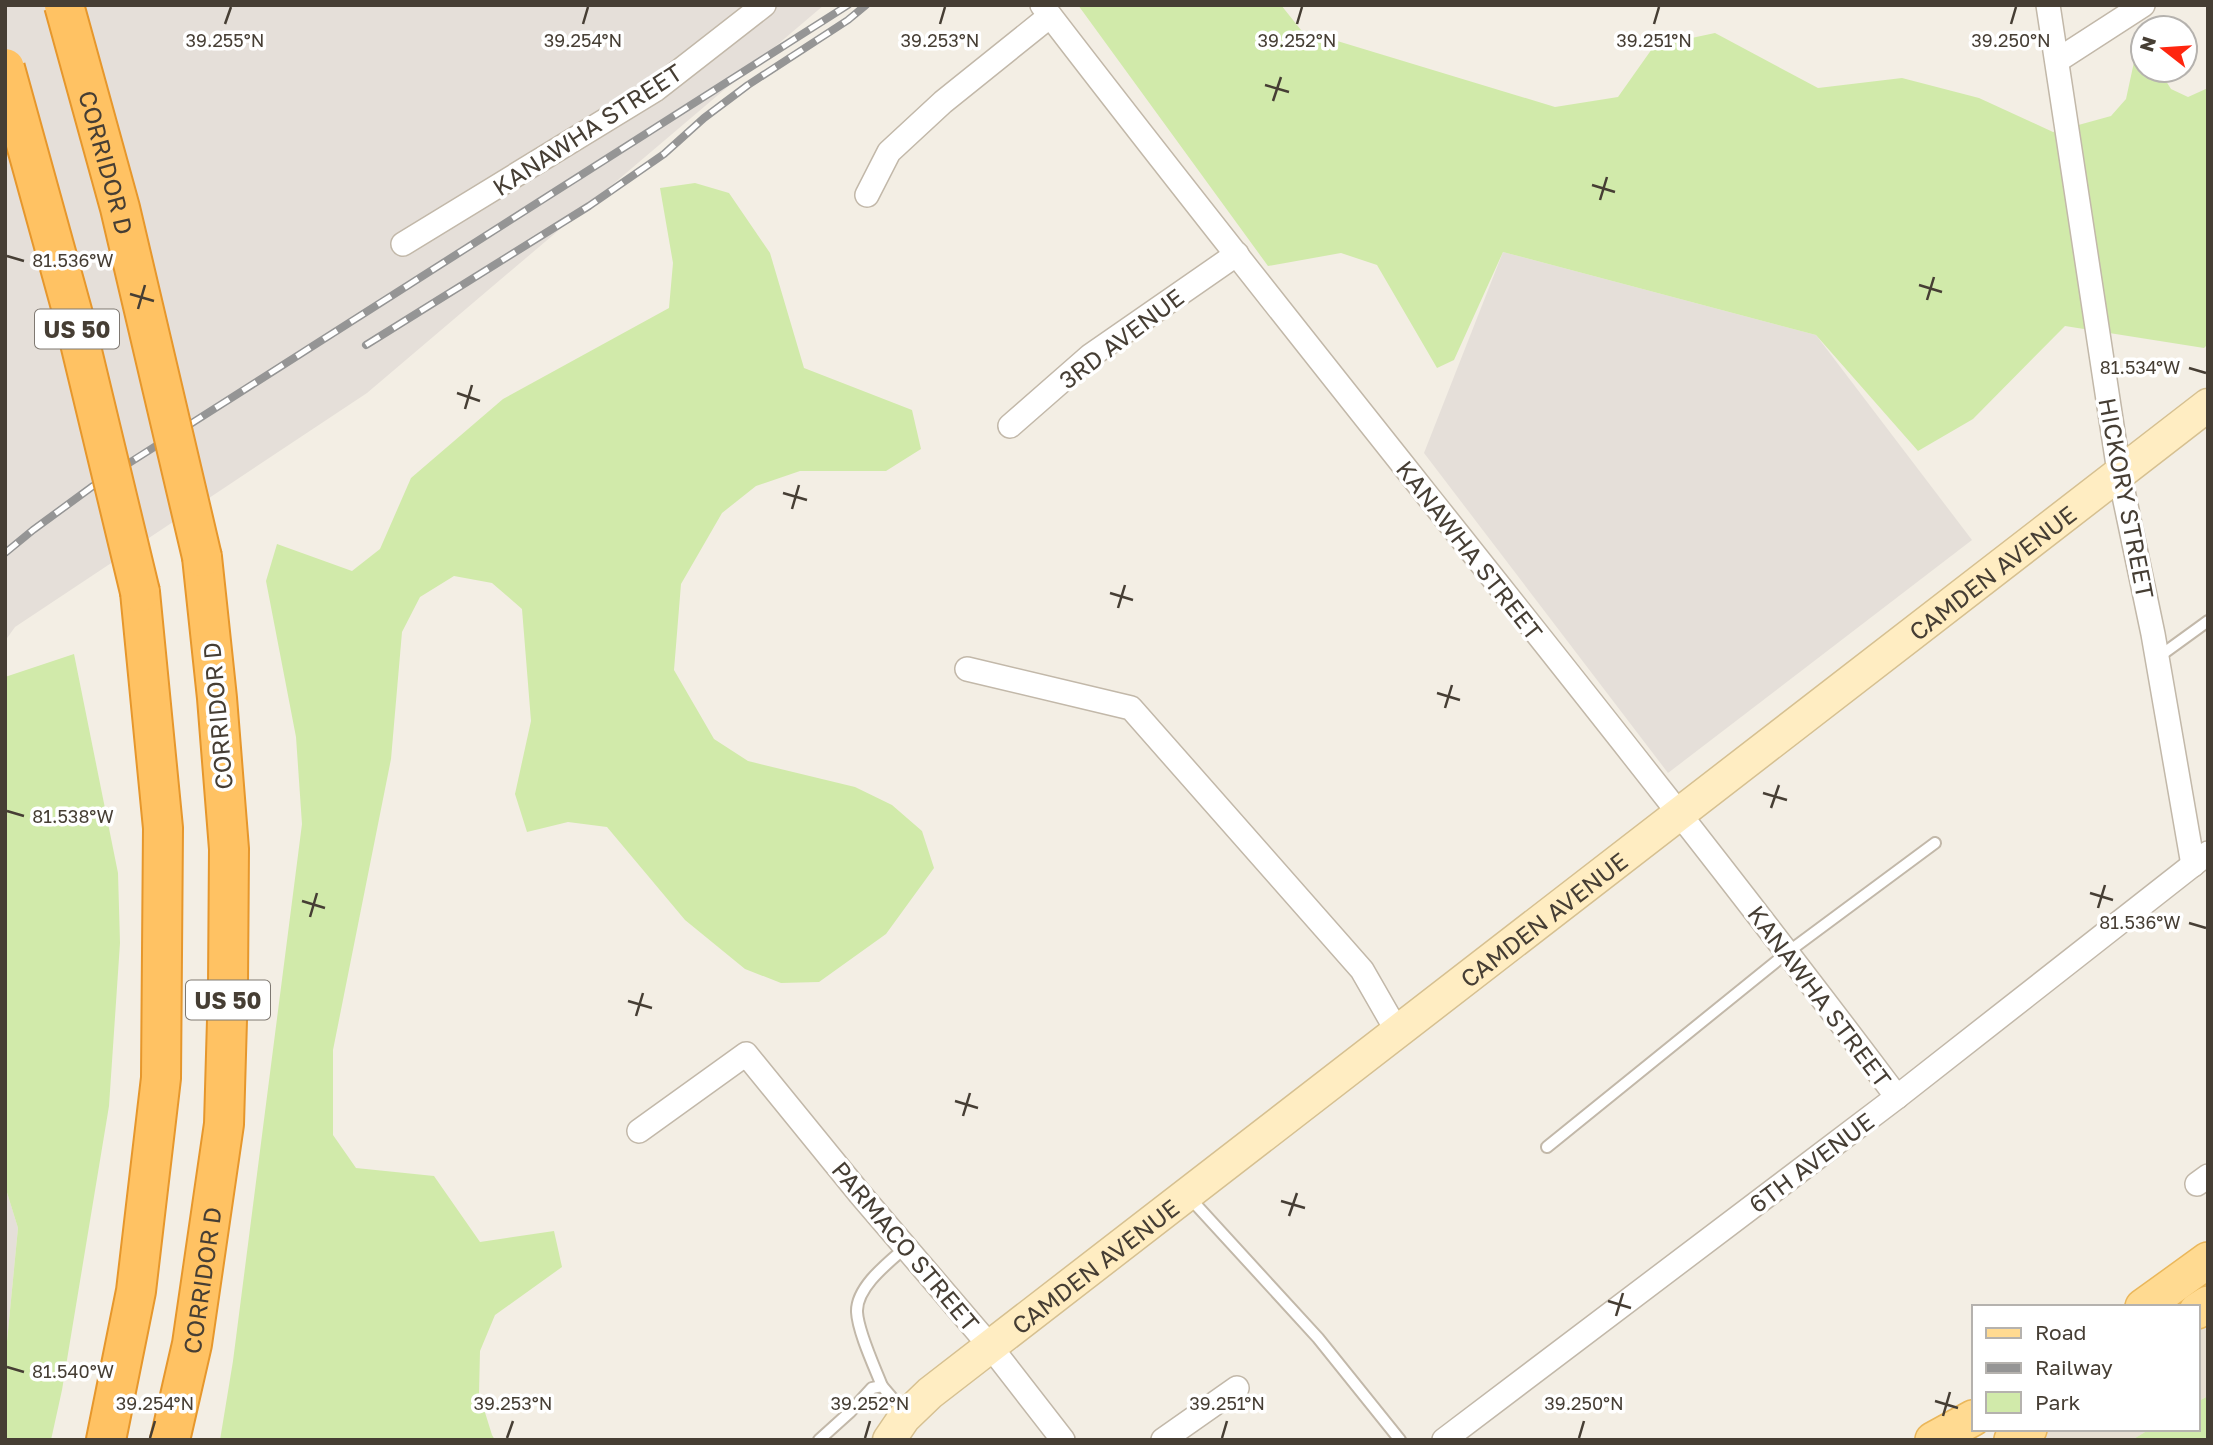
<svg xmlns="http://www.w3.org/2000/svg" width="2213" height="1445" viewBox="0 0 2213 1445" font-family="'Golos Text',sans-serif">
<rect width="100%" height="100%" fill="#f3eee4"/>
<g fill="#e7dfd2">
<polygon points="2208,1308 2208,1396 2197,1402 2197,1315"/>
<polygon points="2036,1429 2150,1429 2132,1440 2017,1440"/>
</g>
<g fill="#e5dfd9">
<polygon points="5,5 824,5 367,393 15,627 5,641"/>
<polygon points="1503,252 1816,335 1972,540 1668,773 1424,453"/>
<polygon points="5,1186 18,1228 5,1362"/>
</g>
<g fill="#d1eaaa">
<polygon points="1078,5 1281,5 1301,30 1555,107 1618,97 1654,46 1715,33 1818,88 1902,78 1979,98 2053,132 2111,116 2126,99 2139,39 2143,45 2143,70 2159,70 2171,89 2188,97 2208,88 2208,344 2204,348 2065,326 1973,419 1918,451 1816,335 1503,252 1454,360 1437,368 1377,265 1341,253 1268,266"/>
<polygon points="695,183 729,193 770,253 804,368 912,410 921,449 886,471 800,471 756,486 722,513 681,584 674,670 714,739 748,761 855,787 892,805 922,831 934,868 886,934 819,982 781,983 745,969 685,920 607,827 568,822 527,832 515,794 531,721 522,609 492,583 454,576 420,597 402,632 391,759 333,1050 333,1135 356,1168 434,1176 480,1242 554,1231 562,1267 495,1315 480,1351 479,1393 492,1435 495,1440 220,1440 233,1361 302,824 296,737 266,581 277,544 352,571 380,549 411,478 503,399 669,308 673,263 660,188"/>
<polygon points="74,654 118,873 120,943 109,1106 62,1390 51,1440 5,1440 5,1362 18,1228 5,1186 5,677"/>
<polygon points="2208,1396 2208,1440 2132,1440 2150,1429 2197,1429 2197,1402"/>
</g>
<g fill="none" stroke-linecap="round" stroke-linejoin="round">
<defs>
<g id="lane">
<polyline points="2157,658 2208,621"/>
<polyline points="1547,1147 1788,952 1935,843"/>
<polyline points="1188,1196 1318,1338 1400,1440"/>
<path d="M 882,1386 C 875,1368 858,1332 857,1312 C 856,1287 889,1262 906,1247"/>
<polyline points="819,1440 850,1412 872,1388 882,1386 905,1413"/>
</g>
<g id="street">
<path d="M 1042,5 C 1323,372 1619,727 1897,1097"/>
<polyline points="2048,5 2119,472 2153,634 2193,865"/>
<polyline points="2058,60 2143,5"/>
<polyline points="867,195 889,152 943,102 1050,16"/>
<polyline points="403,244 655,90 764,5"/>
<polyline points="1010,426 1090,356 1237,254"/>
<polyline points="967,669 1131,708 1362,970 1397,1031"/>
<polyline points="639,1131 746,1054 860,1194 990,1346 1063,1440"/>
<polyline points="2197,1184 2208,1176"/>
<polyline points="1163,1440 1237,1388"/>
<polyline points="1444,1440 1897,1097 2208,853"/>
</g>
<g id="secondary">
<path id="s1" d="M 889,1440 L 904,1418 L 930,1393 L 2208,405"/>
</g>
<g id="primary">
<polyline points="2143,1307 2208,1260"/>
<polyline points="2197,1311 2208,1304"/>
<polyline points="1933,1440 1973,1418"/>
<polyline points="2012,1440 2029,1429"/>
</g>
<g id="highway">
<polyline points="106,1440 136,1291 161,1078 163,828 140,592"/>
<path id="s2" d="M 170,1440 L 192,1344 L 224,1124 L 228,985 L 229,849 L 217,698 L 202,557"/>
</g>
</defs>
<use href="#lane" stroke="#c2b8a9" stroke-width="14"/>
<use href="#street" stroke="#c2b8a9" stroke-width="26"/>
<use href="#secondary" stroke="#d6c091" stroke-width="35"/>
<use href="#primary" stroke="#eab75b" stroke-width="38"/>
<use href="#highway" stroke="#e6972c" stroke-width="42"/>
<use href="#lane" stroke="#fff" stroke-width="10"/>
<use href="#street" stroke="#fff" stroke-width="23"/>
<use href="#secondary" stroke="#ffedc2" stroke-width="32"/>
<use href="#primary" stroke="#ffda91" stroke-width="35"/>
<use href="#highway" stroke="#ffc263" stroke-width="38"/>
<defs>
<g id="rail">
<polyline points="366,345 589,206 664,154 704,118 748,85 848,20 866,5"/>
<polyline points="5,553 33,530 93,486 848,5"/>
</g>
</defs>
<use href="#rail" stroke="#959595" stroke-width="8"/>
<use href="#rail" stroke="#fff" stroke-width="5" stroke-dasharray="16" stroke-linecap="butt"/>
<defs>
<g id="highway-bridge">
<path id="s3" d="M 64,5 L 120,208 L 202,557"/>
<polyline points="5,68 74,318 140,592"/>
</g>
</defs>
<use href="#highway-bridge" stroke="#e6972c" stroke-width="42" stroke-linecap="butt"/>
<use href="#highway-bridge" stroke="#ffc263" stroke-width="38"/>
</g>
<path fill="none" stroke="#463e34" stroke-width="2.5" d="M 225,24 L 231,7M 583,24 L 588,7M 940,24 L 945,7M 1297,24 L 1302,7M 1654,24 L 1659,7M 2011,24 L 2016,7M 1265,85 L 1289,92M 1273,101 L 1281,77M 1592,185 L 1615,192M 1600,200 L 1607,177M 7,256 L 24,261M 1919,285 L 1942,292M 130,294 L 154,301M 1927,300 L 1934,277M 138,309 L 145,285M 2189,368 L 2206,373M 457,393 L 480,401M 465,409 L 472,385M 783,493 L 807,500M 792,509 L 799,485M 1110,593 L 1133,600M 1118,608 L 1125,585M 1437,693 L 1460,700M 1445,708 L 1452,685M 1763,793 L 1787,800M 1771,808 L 1779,785M 7,811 L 24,816M 2090,893 L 2113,900M 302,901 L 325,908M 2098,908 L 2105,885M 310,917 L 317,893M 2189,923 L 2206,928M 628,1001 L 652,1008M 636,1016 L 643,993M 955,1101 L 978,1108M 963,1116 L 970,1093M 1281,1201 L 1305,1208M 1289,1216 L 1297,1193M 1608,1301 L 1631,1308M 1616,1316 L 1623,1293M 7,1367 L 24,1372M 1935,1401 L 1958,1408M 1943,1416 L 1950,1392M 150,1438 L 155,1421M 507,1438 L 513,1421M 865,1438 L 870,1421M 1222,1438 L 1227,1421M 1579,1438 L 1584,1421"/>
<g text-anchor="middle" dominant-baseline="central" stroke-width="7" stroke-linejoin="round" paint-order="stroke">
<g fill="#fff" stroke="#7e7871" stroke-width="2">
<rect x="35" y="309.5" width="84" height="39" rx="5"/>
<rect x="186" y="980.5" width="84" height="39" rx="5"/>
</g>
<g font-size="23" font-weight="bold" fill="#463e34">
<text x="77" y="329">US 50</text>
<text x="228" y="1000">US 50</text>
</g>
<g font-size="24" fill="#463e34" stroke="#fff">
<text transform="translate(587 129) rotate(-33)">KANAWHA STREET</text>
<text stroke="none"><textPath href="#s3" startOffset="163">CORRIDOR D</textPath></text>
<text transform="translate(1121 338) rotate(-37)">3RD AVENUE</text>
<text transform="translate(2127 498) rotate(79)">HICKORY STREET</text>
<text transform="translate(1470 550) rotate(52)">KANAWHA STREET</text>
<text stroke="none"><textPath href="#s1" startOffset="1405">CAMDEN AVENUE</textPath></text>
<text transform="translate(217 716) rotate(-95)">CORRIDOR D</text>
<text stroke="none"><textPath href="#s1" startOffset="838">CAMDEN AVENUE</textPath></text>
<text transform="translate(1820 996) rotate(53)">KANAWHA STREET</text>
<text transform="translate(1811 1162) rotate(-37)">6TH AVENUE</text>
<text transform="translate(906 1246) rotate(50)">PARMACO STREET</text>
<text stroke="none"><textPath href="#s1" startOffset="271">CAMDEN AVENUE</textPath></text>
<text stroke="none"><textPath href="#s2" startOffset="163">CORRIDOR D</textPath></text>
</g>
</g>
<g font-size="18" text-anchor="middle" fill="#463e34" stroke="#fff" stroke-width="7" stroke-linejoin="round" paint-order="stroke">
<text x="225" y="47">39.255°N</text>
<text x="583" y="47">39.254°N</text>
<text x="940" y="47">39.253°N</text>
<text x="1297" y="47">39.252°N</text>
<text x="1654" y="47">39.251°N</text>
<text x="2011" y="47">39.250°N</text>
<text x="73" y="267">81.536°W</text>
<text x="2140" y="374">81.534°W</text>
<text x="73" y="823">81.538°W</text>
<text x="2140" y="929">81.536°W</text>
<text x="73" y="1378">81.540°W</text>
<text x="155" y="1410">39.254°N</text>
<text x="513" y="1410">39.253°N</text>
<text x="870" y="1410">39.252°N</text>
<text x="1227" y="1410">39.251°N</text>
<text x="1584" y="1410">39.250°N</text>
</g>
<rect width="2213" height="1445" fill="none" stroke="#463e34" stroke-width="14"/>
<rect x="1972" y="1305" width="228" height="126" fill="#ffffff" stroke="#b5b2ae" stroke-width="2"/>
<rect x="1986" y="1328" width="35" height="10" fill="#ffda91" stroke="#b5b2ae" stroke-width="2"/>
<text x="2035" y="1340" font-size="21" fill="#463e34">Road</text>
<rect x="1986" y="1363" width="35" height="10" fill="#959595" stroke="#b5b2ae" stroke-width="2"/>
<text x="2035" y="1375" font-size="21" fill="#463e34">Railway</text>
<rect x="1986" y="1392" width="35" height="21" fill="#d1eaaa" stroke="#b5b2ae" stroke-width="2"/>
<text x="2035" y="1410" font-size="21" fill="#463e34">Park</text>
<g transform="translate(2164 49) rotate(287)"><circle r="33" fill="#ffffff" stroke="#b5b2ae" stroke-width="2"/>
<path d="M0-5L12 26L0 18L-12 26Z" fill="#ff260f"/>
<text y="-10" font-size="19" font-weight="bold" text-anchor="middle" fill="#463e34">N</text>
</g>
</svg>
